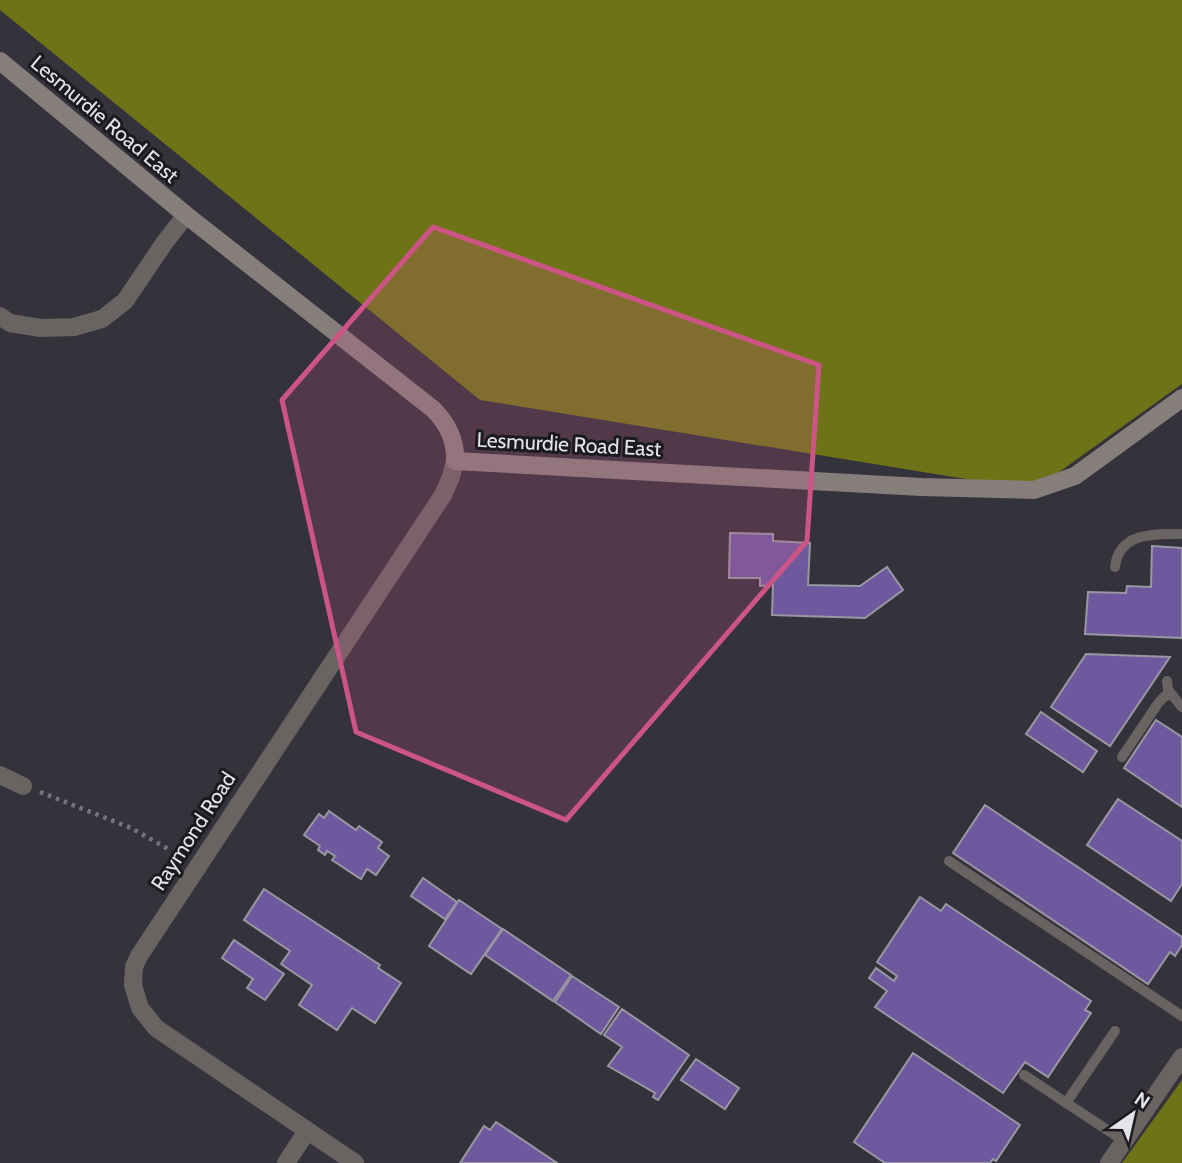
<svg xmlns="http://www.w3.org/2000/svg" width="1182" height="1163" viewBox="0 0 1182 1163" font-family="Cabin,sans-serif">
<rect width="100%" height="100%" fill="#34323b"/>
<g fill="#6e7317">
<polygon points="0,0 1182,0 1182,384 1034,490 480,400 0,10"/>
<polygon points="1182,1080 1182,1163 1122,1163"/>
</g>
<g fill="#6e599f" stroke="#9997a1" stroke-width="2">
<polygon points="730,533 773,534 773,541 810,543 808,585 860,586 887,567 903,590 865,618 772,615 773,585 760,586 760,578 729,578"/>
<polygon points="1152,546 1182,548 1182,638 1085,634 1088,592 1126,593 1127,586 1151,587"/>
<polygon points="1086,654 1170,657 1110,746 1051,707"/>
<polygon points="1041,712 1097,751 1083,772 1026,734"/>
<polygon points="1156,720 1182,737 1182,807 1124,768"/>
<polygon points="1118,799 1182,841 1182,884 1171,901 1087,845"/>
<polygon points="985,805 1182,937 1182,945 1175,956 1170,952 1148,984 953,853"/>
<polygon points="329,811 356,830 359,826 382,842 378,848 389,856 376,875 367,869 361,879 332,860 335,856 327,851 325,855 318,850 320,846 304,835 319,814 324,818"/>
<polygon points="423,878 457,902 445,919 411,896"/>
<polygon points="264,889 380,965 378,968 401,983 375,1023 352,1008 337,1030 299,1005 312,985 281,964 290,951 244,920"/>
<polygon points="920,897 941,911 946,904 1091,1001 1085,1010 1091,1013 1048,1077 1025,1062 1003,1093 875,1007 887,991 869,978 876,968 894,981 897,976 877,962"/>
<polygon points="459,900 502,929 471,974 429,946"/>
<polygon points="503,929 571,975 553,1001 485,955"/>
<polygon points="234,940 284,974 265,1000 247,988 253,979 222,958"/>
<polygon points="572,976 619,1007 601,1034 555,1002"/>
<polygon points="622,1009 689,1055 658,1100 653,1097 655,1093 608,1066 622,1047 604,1035"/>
<polygon points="913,1053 1020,1125 996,1161 993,1159 990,1163 885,1163 854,1142"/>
<polygon points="696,1059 739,1088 725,1109 681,1080"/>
<polygon points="496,1122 557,1163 460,1163 484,1126 490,1130"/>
</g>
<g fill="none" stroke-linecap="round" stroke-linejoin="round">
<polyline stroke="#75737b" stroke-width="4.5" stroke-dasharray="3.5 5" stroke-linecap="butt" points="40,792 131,828 170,850"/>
<g stroke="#696362" stroke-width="10">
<path d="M 1115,567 C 1119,532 1154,534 1182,534"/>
<polyline points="1167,681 1168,690 1182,707"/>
<polyline points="1122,757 1159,702 1165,696 1171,695"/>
<polyline points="949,861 1182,1016"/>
<polyline points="1024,1075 1124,1141"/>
<polyline points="1066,1103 1115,1031"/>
</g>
<g stroke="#696362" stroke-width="18">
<polyline points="0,316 10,323 41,328 74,327 102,319 125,301 165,242 186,215"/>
<polyline points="0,775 23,786"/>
<polyline points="286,1163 307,1131"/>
<polyline points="355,1163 156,1028 140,1008 133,985 134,967 139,956 443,495 451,477 455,461"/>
<polyline points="1109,1163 1182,1057"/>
</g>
<path stroke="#867e7b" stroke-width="18" d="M 0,61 L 186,215 L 433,409 C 447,423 456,441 455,461 L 921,487 L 1034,490 L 1075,476 L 1182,398"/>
</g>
<path fill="#cc5586" fill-opacity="0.2" stroke="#cc5586" stroke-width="5" stroke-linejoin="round" d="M 433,227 L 819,365 L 807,541 L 566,820 L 356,732 L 282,400 Z"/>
<g text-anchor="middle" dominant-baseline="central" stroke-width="6" stroke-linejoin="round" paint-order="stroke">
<g font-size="21" fill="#e4e3e9" stroke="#1b1a1e">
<text transform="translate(105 119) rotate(40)">Lesmurdie Road East</text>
<text transform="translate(569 444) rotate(3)">Lesmurdie Road East</text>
<text transform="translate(193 831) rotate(-57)">Raymond Road</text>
</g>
</g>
<g transform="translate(1133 1114) rotate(34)" stroke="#1b1a1e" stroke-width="5" paint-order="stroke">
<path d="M0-5L12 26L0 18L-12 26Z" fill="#e4e3e9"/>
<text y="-10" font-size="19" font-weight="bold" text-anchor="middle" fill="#e4e3e9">N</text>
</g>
</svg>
